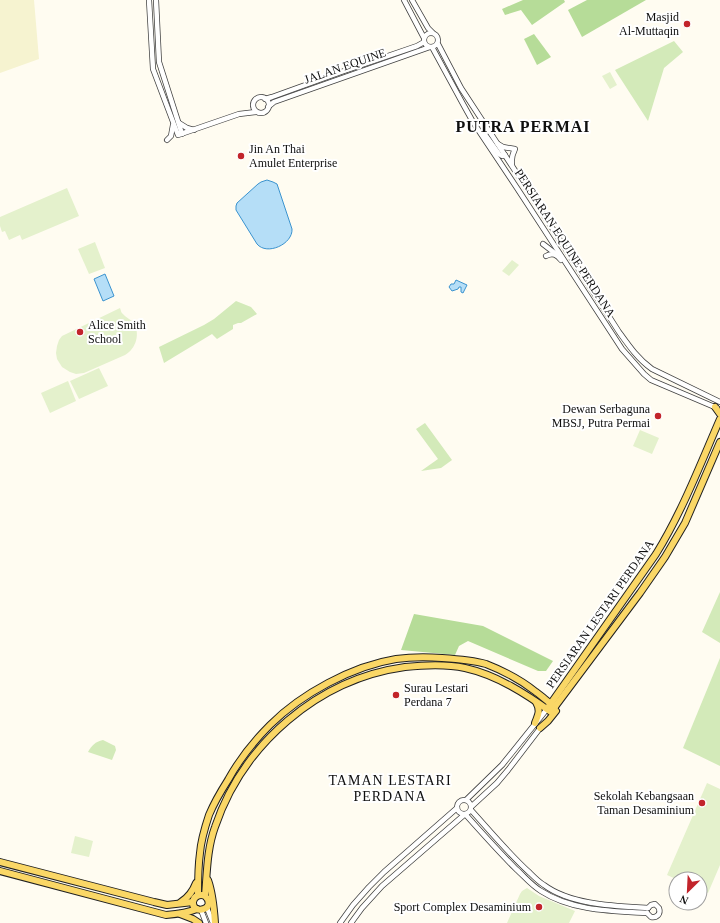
<svg xmlns="http://www.w3.org/2000/svg" width="720" height="923" viewBox="0 0 720 923" font-family="'Times New Roman',serif">
<rect width="100%" height="100%" fill="#fffcf1"/>
<polygon fill="#f6f3d0" points="0,0 34,0 39,59 0,73"/>
<g fill="#d3eab9">
<polygon points="674,41 683,52 664,68 648,121 615,70"/>
<polygon points="236,301 251,307 257,314 241,323 238,323 233,325 233,329 217,339 212,334 164,363 159,347 204,325 214,319"/>
<polygon points="425,423 452,460 441,468 421,471 438,459 416,429"/>
<polygon points="720,592 720,643 702,632"/>
<polygon points="720,658 720,766 683,748"/>
<path d="M 103,740 L 115,746 L 116,750 L 112,760 L 88,752 C 92,745 95,742 103,740 Z"/>
</g>
<g fill="#b6dc98">
<polygon points="523,0 564,0 565,2 532,25 521,10 505,15 502,9"/>
<polygon points="587,0 646,0 582,37 568,10"/>
<polygon points="534,34 551,57 537,65 524,39"/>
<polygon points="414,614 483,626 553,661 546,671 538,671 468,641 459,646 455,655 401,650"/>
</g>
<g fill="#e4f1cc">
<polygon points="610,72 617,85 610,89 602,76"/>
<polygon points="67,188 79,216 22,240 20,235 9,240 5,231 2,232 0,226 0,217"/>
<polygon points="95,242 105,268 89,274 78,249"/>
<polygon points="512,260 519,265 509,276 502,271"/>
<path d="M 120,308 C 121,310 121,313 123,314 C 125,317 130,319 133,322 C 141,333 136,349 125,355 L 84,373 L 76,374 L 70,372 L 62,367 L 57,359 L 56,353 L 57,346 L 59,340 L 62,336 Z"/>
<polygon points="99,368 108,386 79,399 70,381"/>
<polygon points="68,381 76,401 50,413 41,393"/>
<polygon points="640,430 659,438 652,454 633,446"/>
<polygon points="707,783 720,789 720,865 708,893 700,890 700,879 676,879 667,875"/>
<polygon points="75,836 93,841 89,857 71,853"/>
<polygon points="527,888 539,896 575,911 569,923 507,923 520,894 522,891"/>
</g>
<g fill="#b5def7" stroke="#3b93cf">
<path d="M 267,180 L 273,182 L 277,184 L 292,229 C 293,244 267,256 257,244 L 236,210 L 236,206 L 237,203 L 258,184 L 261,182 Z"/>
<polygon points="105,274 114,296 103,301 94,279"/>
<polygon points="456,280 467,285 463,293 461,292 461,287 459,287 458,289 452,291 449,287 451,284 454,284"/>
</g>
<g fill="none" stroke-linecap="round" stroke-linejoin="round">
<defs>
<g id="minor">
<polyline points="149,0 153,69 178,135 239,114 256,112"/>
<polyline points="156,0 159,62 182,134"/>
<polyline points="404,0 424,38"/>
<polyline points="412,0 428,28 432,32"/>
<circle cx="431" cy="40" r="7"/>
<path d="M 438,44 L 461,88 L 531,195 L 619,332 C 629,346 638,359 652,369 L 720,402"/>
<polyline points="432,47 463,104 473,122 517,188 622,349 644,374 651,380 717,408"/>
<circle cx="261" cy="105" r="8"/>
<polyline points="265,99 272,97 344,71 417,46 424,42"/>
<polyline points="268,107 274,102 430,47"/>
<polyline points="179,123 187,128 194,130"/>
<polyline points="484,133 499,154 502,156 505,155"/>
<polyline points="167,140 171,136 173,125"/>
<path d="M 498,144 L 503,147 L 515,149 C 512,155 511,159 512,165"/>
<polyline points="543,244 556,254"/>
<path d="M 546,256 C 553,252 557,255 561,260"/>
<circle cx="464" cy="807" r="7"/>
<polyline points="466,800 502,765 547,709"/>
<polyline points="472,806 497,783 508,770 541,727"/>
<path d="M 471,810 C 490,831 509,854 530,873 C 534,877 539,882 544,885 C 571,905 615,906 648,908"/>
<path d="M 466,815 C 482,833 498,851 516,869 C 524,876 531,885 541,891 C 572,911 612,911 647,913"/>
<polyline points="207,908 213,923"/>
<polyline points="201,910 206,923"/>
<path d="M 647,913 L 651,917 C 657,918 661,914 659,908 L 655,904 L 651,905 L 648,908"/>
<polyline points="340,923 353,905 369,887 384,872 457,808"/>
<polyline points="351,923 362,908 382,886 464,815"/>
</g>
<g id="major">
<polyline points="715,407 720,414"/>
<path d="M 549,706 L 656,554 C 682,512 700,465 720,419"/>
<path d="M 535,723 C 538,715 541,711 536,702"/>
<polyline points="540,728 548,721 556,711"/>
<polyline points="0,862 154,902 167,905 193,902"/>
<path d="M 0,871 L 166,915 C 177,914 187,913 197,909"/>
<path d="M 208,880 C 213,894 214,908 215,923"/>
<path d="M 198,895 C 198,881 198,867 200,853 C 201,840 205,827 209,815 C 214,803 221,791 228,780 C 239,760 253,742 270,725 C 301,694 352,666 396,659 C 411,657 427,657 442,658 C 457,659 472,660 486,664 C 504,671 521,680 536,692 C 543,697 548,702 555,707"/>
<path d="M 205,896 C 201,894 194,895 193,902 C 192,916 218,909 205,896 C 207,872 207,849 215,827 C 243,744 318,679 405,667 C 425,665 446,664 465,668 C 497,675 526,694 551,712 L 640,593 L 665,557 L 685,523 L 720,442"/>
<path d="M 181,902 C 189,897 193,891 196,883"/>
<polyline points="180,914 193,919 199,923"/>
</g>
</defs>
<use href="#minor" stroke="#424242" stroke-width="6"/>
<use href="#major" stroke="#202020" stroke-width="8"/>
<use href="#minor" stroke="#fff" stroke-width="4.5"/>
<use href="#major" stroke="#fad766" stroke-width="6"/>
</g>
<g fill="#c2242b" stroke="#fff" stroke-width="1.5">
<circle cx="687" cy="24" r="4"/>
<circle cx="241" cy="156" r="4"/>
<circle cx="80" cy="332" r="4"/>
<circle cx="658" cy="416" r="4"/>
<circle cx="396" cy="695" r="4"/>
<circle cx="702" cy="803" r="4"/>
<circle cx="539" cy="907" r="4"/>
</g>
<g text-anchor="middle" dominant-baseline="central" stroke-width="4" stroke-linejoin="round" paint-order="stroke">
<g font-size="12" fill="#0f0f0f" stroke="#fff" text-anchor="end">
<text x="679" y="17">Masjid<tspan x="679" dy="14">Al-Muttaqin</tspan></text>
<text x="249" y="149" text-anchor="start">Jin An Thai<tspan x="249" dy="14">Amulet Enterprise</tspan></text>
<text x="88" y="325" text-anchor="start">Alice Smith<tspan x="88" dy="14">School</tspan></text>
<text x="650" y="409">Dewan Serbaguna<tspan x="650" dy="14">MBSJ, Putra Permai</tspan></text>
<text x="404" y="688" text-anchor="start">Surau Lestari<tspan x="404" dy="14">Perdana 7</tspan></text>
<text x="694" y="796">Sekolah Kebangsaan<tspan x="694" dy="14">Taman Desaminium</tspan></text>
<text x="531" y="907">Sport Complex Desaminium</text>
</g>
<g font-size="12" fill="#0f0f0f" stroke="#fff">
<text transform="translate(345 66) rotate(-19)">JALAN EQUINE</text>
<text transform="translate(565 243) rotate(57)">PERSIARAN EQUINE PERDANA</text>
<text transform="translate(600 614) rotate(-55)">PERSIARAN LESTARI PERDANA</text>
</g>
<g font-size="14" letter-spacing="1" fill="#0f0f0f" stroke="#fff">
<text x="390" y="780">TAMAN LESTARI<tspan x="390" dy="16">PERDANA</tspan></text>
</g>
<g font-size="16" font-weight="bold" letter-spacing="1" fill="#0f0f0f" stroke="#fff">
<text x="523" y="126">PUTRA PERMAI</text>
</g>
</g>
<g transform="translate(688 891) rotate(204)"><circle r="19" fill="#ffffff" stroke="#9f9f9f"/>
<path d="M0-3L7 15L0 10L-7 15Z" fill="#c2242b"/>
<text y="-6" font-size="11" font-weight="bold" text-anchor="middle" fill="#0f0f0f">N</text>
</g>
</svg>
